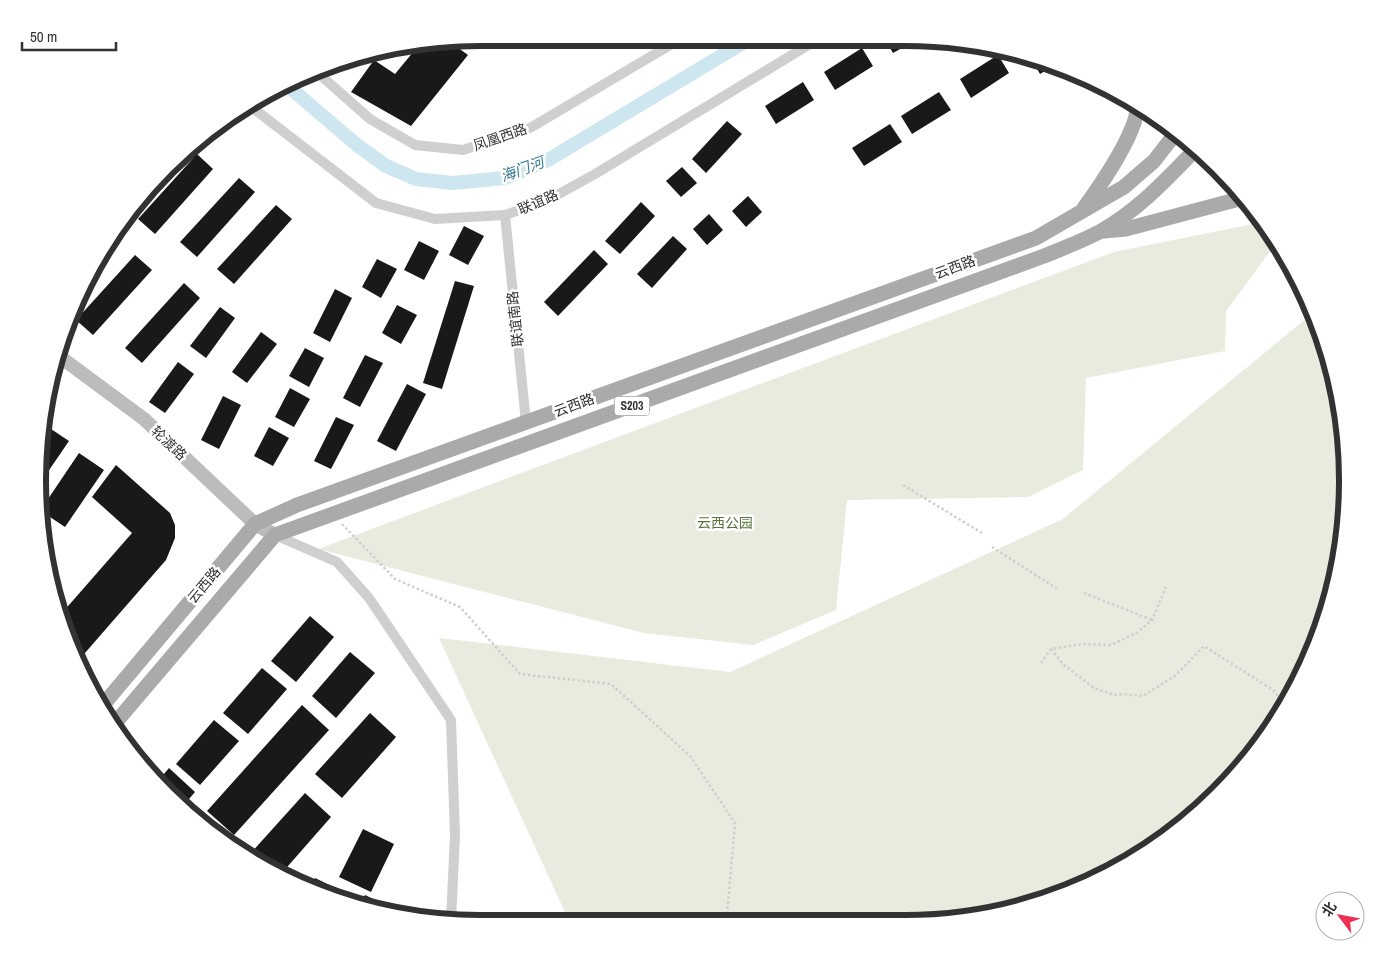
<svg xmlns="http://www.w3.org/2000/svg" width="1385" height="961" viewBox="0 0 1385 961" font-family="'Archivo Narrow','Noto Sans SC',sans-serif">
<rect width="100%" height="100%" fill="#fff"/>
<g fill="#e7ecde">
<polygon points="1263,222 1281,249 1271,250 1226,311 1225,351 1086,378 1083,470 1028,497 847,500 836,610 753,645 644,633 318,549 1114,252"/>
<polygon points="1314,312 1339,394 1347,481 1339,567 1314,650 1273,727 1218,794 1101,878 991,915 905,923 570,923 439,638 730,672 1063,519"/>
</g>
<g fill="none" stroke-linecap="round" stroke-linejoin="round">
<polyline stroke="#cde6ef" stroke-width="14" points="289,87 357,145 386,166 416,179 452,183 505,178 548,160 751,38"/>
</g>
<g fill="#191919">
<polygon points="884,38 905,38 918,39 893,53"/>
<polygon points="450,42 468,55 411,126 351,92 374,60 395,74 414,51 408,47"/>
<polygon points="862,48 873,66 835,90 824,72"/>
<polygon points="998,55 1009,73 971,98 960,79"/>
<polygon points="1033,62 1050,68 1040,74"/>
<polygon points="803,82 814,100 776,124 765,106"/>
<polygon points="939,92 951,110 912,134 901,116"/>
<polygon points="727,121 742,134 706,173 692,159"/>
<polygon points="890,124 902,142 864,166 852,148"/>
<polygon points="197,154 213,169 155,234 138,219"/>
<polygon points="682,167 697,183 681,197 666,181"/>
<polygon points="239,178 255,192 197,257 180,242"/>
<polygon points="748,196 762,212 746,227 732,211"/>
<polygon points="641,202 655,216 620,254 605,241"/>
<polygon points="276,205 292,219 234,284 217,269"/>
<polygon points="709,214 723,230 707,245 693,229"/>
<polygon points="464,226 484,236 468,265 449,255"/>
<polygon points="673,236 687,249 652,288 637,274"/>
<polygon points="419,241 439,251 424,280 404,270"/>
<polygon points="594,250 608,264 558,316 544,302"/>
<polygon points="135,255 152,270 93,335 76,320"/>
<polygon points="377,259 397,269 381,298 362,287"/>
<polygon points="455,281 474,286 442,389 423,383"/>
<polygon points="184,283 200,298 142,363 125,348"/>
<polygon points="335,289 352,298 330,342 313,333"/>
<polygon points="397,305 417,315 401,344 382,333"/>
<polygon points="220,307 235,318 206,358 190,346"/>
<polygon points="261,332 277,344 247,383 232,372"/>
<polygon points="305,348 324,358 309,387 289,376"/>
<polygon points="365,355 383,363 360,407 343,398"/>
<polygon points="178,362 194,374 165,413 149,402"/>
<polygon points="407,384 426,394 396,451 377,441"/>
<polygon points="290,388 310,399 294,427 275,417"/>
<polygon points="223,396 241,405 219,449 201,440"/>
<polygon points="336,417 354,425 331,469 314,461"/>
<polygon points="45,425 69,441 43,479 41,430"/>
<polygon points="269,427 289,438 273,466 254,456"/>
<polygon points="79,453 104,470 65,527 44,513 44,505"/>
<polygon points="116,465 170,513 175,525 175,538 166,560 78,661 62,613 132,533 92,497"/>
<polygon points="310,616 334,637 296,682 271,661"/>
<polygon points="350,652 375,673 336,718 312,696"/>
<polygon points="262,668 287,689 248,734 223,713"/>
<polygon points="302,705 329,730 234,835 207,811"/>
<polygon points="370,713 396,737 342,798 315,774"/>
<polygon points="214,720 239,741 200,785 176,764"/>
<polygon points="169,768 195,792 183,806 167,794 158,781"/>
<polygon points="305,793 331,817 281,874 259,862 250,854"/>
<polygon points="363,829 394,844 371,892 339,877"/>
<polygon points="315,878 346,893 343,899 309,889"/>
<polygon points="365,895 396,910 394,915 360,905"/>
</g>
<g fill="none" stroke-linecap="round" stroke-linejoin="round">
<g stroke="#cfcfcf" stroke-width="2.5" stroke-dasharray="2.5 2.5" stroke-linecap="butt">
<polyline points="903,485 982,533"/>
<polyline points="342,524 395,579 460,607 520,674 611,684 690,756 735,823 727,915"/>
<polyline points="992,547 1059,590"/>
<polyline points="1084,593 1152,620"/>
<polyline points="1051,649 1063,664 1094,688 1114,695 1124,694 1143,696 1175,676 1204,646 1273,690 1285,705"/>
<polyline points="1041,663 1051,649 1083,644 1111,645 1138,632 1152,620 1166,587"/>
</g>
<g stroke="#cfcfcf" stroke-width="10">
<polyline points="319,74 370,119 415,145 463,150 530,128 682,38"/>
<polyline points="249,105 376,203 435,219 505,215 550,199 595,174 820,38"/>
<polyline points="505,215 526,422"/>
<polyline points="275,535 337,562 369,598 451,720 455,835 451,921"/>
</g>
<polyline stroke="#bcbcbc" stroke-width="14" points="59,356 144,419 255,524 275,535"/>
<g stroke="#aaa" stroke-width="15">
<path d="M 1084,208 C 1102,183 1135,136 1138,106"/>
<polyline points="1104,231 1126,229 1243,198"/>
<polyline points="103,705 255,524 297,505 1036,238 1124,187 1154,161 1175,134"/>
<path d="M 116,722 L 275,535 L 1044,256 C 1063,248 1083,241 1101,231 C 1138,210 1166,180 1195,150"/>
</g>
</g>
<g text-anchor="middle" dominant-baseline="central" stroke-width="5" stroke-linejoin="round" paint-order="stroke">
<rect fill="#fff" stroke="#707070" stroke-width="1" x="614.5" y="396.5" width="35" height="19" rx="4"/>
<g font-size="12" font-weight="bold" fill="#323232">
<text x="632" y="406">S203</text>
</g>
<g font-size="14" fill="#323232" stroke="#fff">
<text transform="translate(500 137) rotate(-19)">凤凰西路</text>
<text transform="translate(538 202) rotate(-23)">联谊路</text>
<text transform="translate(955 267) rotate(-20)">云西路</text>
<text transform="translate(515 319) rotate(-96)">联谊南路</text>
<text transform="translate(574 405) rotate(-20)">云西路</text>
<text transform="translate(169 443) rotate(43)">轮渡路</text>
<text transform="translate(204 585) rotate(-50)">云西路</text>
</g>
<g font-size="14" fill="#5b723c" stroke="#fff">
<text x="725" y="523">云西公园</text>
</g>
<g font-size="15" font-style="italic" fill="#387a94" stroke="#fff">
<text transform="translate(522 169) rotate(-20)">海门河</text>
</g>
</g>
<path d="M0 0H1385V961H0ZM480 46H905A434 434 0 0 1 1339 480V481A434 434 0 0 1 905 915H480A434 434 0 0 1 46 481V480A434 434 0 0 1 480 46Z" fill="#fff" fill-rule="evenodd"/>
<path fill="none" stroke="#323232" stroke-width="6" d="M480 46H905A434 434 0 0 1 1339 480V481A434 434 0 0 1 905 915H480A434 434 0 0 1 46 481V480A434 434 0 0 1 480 46Z"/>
<g transform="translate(1340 916) rotate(302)"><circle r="24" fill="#ffffff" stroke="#adadad"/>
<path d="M0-4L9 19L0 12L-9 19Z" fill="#ef2f53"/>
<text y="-8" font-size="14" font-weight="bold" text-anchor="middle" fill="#323232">北</text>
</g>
<path d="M22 42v8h94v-8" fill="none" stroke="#323232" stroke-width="2.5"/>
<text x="30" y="42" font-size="15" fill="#323232" stroke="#ffffff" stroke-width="4" paint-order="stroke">50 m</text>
</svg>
